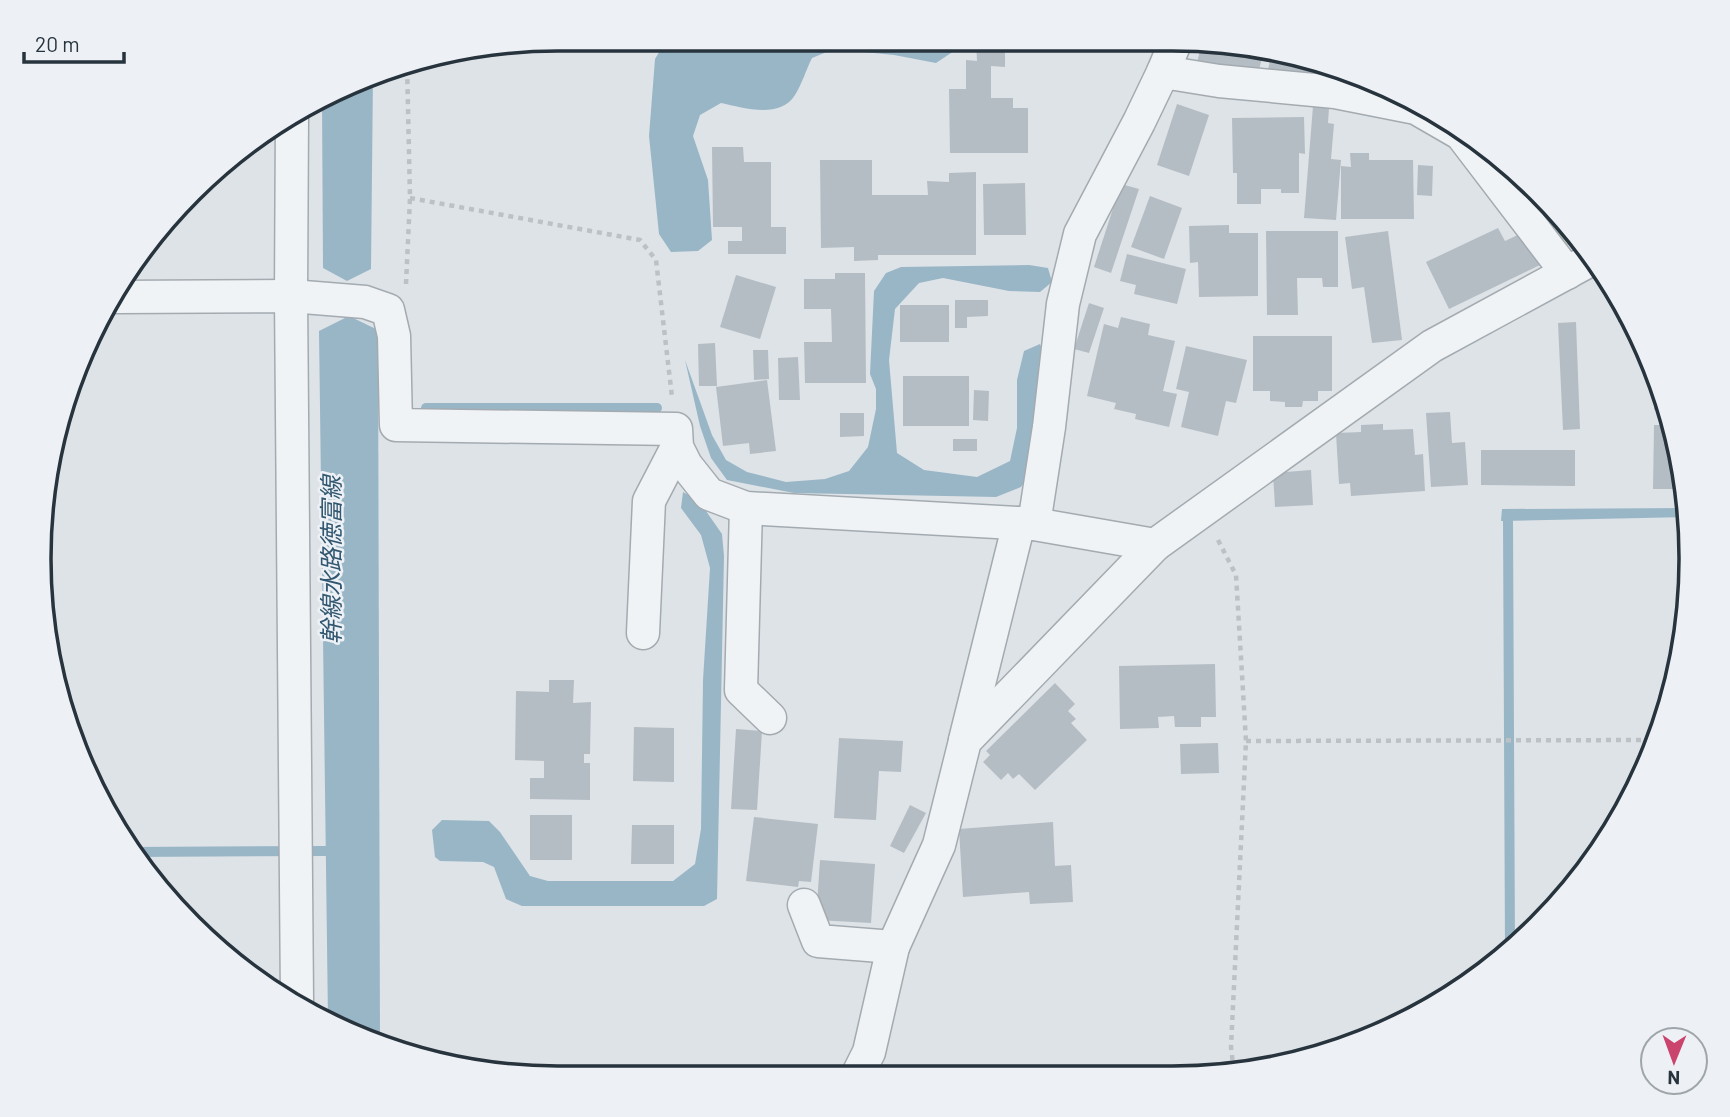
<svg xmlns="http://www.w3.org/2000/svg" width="1730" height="1117" viewBox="0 0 1730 1117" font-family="Barlow,'Noto Sans JP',sans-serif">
<rect width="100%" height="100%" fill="#dee3e7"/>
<polygon fill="#c6d1bf" points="1533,187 1584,242 1587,246 1567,245 1539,208 1532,190"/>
<g fill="#99b6c7">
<path d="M 667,39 L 963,41 L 960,47 L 936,63 L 894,55 L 834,49 L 812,58 C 806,70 802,84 795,95 C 780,119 744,108 721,103 L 700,115 L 693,136 L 708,180 L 712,240 L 698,251 L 671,252 L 659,234 L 649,136 L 655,59 Z"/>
<polygon points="373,75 371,269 347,281 323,268 322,100"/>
<polygon points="1029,265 1048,268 1052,282 1040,292 1009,291 943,278 919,283 895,309 889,360 897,453 924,470 977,477 1010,461 1017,428 1017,380 1024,351 1040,344 1047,363 1031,473 1021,487 996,497 794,493 727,480 711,458 700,426 685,360 712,435 726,460 747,472 786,482 825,479 849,471 868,447 876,409 876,389 870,374 874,291 886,273 901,267"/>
<polygon points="349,316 378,330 380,1044 359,1039 328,1020 319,331"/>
<polygon points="683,492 699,501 722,534 724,556 717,899 704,906 522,906 506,899 494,867 483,862 440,861 435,857 432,830 442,820 489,821 500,832 530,876 548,881 673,881 695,864 701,829 703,680 710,568 701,535 681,508"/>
<polygon points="1688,508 1689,517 1501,521 1502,509"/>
</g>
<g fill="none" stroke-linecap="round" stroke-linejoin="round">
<g stroke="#99b6c7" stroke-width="10">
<polyline points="426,408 657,408"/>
<polyline points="1508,521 1510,950"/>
<polyline points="130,852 326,851"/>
</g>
</g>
<g fill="#b5bdc4">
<polygon points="976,41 1005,41 1005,67 991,66 991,98 1013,98 1013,108 1028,108 1028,153 950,153 949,89 966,89 966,60 977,61"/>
<polygon points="1202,43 1240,43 1264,50 1258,74 1196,66"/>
<polygon points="1272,53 1319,67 1316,80 1268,69"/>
<polygon points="1177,104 1209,115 1189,176 1157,165"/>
<polygon points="1313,106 1329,108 1328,123 1334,124 1331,159 1341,160 1336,220 1304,218"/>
<polygon points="1304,117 1305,154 1299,153 1299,193 1281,193 1281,189 1261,189 1261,204 1237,204 1237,173 1233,173 1232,118"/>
<polygon points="712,147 743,147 744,162 771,162 771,227 786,227 786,254 728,254 728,241 742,241 742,227 713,227"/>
<polygon points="1350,153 1369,153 1369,160 1413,160 1414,219 1341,219 1341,166 1351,167"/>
<polygon points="820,160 872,160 872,195 928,195 927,181 949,182 949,173 976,172 976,255 878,255 878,260 854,261 854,247 821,248"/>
<polygon points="1418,165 1433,166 1432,196 1417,195"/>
<polygon points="1025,183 1026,235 984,235 983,184"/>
<polygon points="1121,184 1139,189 1111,273 1094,267"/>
<polygon points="1150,196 1182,208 1164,259 1131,247"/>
<polygon points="1229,225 1229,233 1258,233 1258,296 1199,297 1198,262 1190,263 1189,226"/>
<polygon points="1498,228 1505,241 1524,232 1540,265 1449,309 1426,262"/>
<polygon points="1266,231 1338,231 1338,287 1323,287 1322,278 1297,278 1298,315 1267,315"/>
<polygon points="1388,231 1402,340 1372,343 1364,287 1352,289 1345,237"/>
<polygon points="1127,254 1186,269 1177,304 1134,294 1136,285 1120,281"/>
<polygon points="835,273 865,273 866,383 805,383 804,342 832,342 831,309 804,309 804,279 835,279"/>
<polygon points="736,275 776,287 760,339 720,327"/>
<polygon points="1618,297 1634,322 1618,322"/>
<polygon points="955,300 988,300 988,316 967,317 967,328 955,328"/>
<polygon points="1089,303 1104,308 1089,353 1074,349"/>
<rect x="900" y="305" width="49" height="37"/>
<polygon points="1121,317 1150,324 1148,335 1175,341 1163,391 1177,394 1169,427 1135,419 1136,414 1114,409 1116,403 1087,396 1104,324 1118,328"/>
<polygon points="1576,322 1580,429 1563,430 1558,323"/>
<polygon points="1253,336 1332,336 1332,391 1318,391 1318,401 1303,401 1302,407 1285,407 1285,402 1270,401 1270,391 1253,391"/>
<polygon points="715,343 717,386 699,386 698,344"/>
<polygon points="1186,346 1247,360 1236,403 1226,401 1218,436 1181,427 1189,392 1176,389"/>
<polygon points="753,350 768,350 769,379 754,380"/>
<polygon points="798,357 800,400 779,400 778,358"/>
<polygon points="1654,373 1669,411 1654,410"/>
<rect x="903" y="376" width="66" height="50"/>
<polygon points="767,380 776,451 750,454 749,443 723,446 716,387"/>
<polygon points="974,390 989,391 988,421 973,420"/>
<polygon points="1450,412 1452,443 1465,442 1468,485 1431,487 1426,413"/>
<polygon points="840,413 864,413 864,436 840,437"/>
<polygon points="1383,424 1383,430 1413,429 1415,455 1423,454 1425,491 1351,496 1350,483 1339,484 1336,433 1361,432 1361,425"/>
<polygon points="1654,425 1674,425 1685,489 1653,489"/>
<rect x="953" y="439" width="24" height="12"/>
<polygon points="1481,450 1575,450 1575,486 1481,485"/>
<polygon points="1311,470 1313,505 1275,507 1273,473"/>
<polygon points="1215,664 1216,717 1201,717 1201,727 1175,727 1174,716 1158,717 1159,728 1120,729 1119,666"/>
<polygon points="549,680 574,680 573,703 591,702 590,754 584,754 584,763 590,763 590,800 530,799 530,778 544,778 544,761 515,760 516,691 549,692"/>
<polygon points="1055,683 1075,704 1068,711 1076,719 1071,723 1087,740 1035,790 1019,774 1013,779 1008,773 1001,780 983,762 990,755 986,751"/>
<polygon points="634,727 674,728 674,782 633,781"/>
<polygon points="736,729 762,731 757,810 731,809"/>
<polygon points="839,738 903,741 901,772 879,771 876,820 834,818"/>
<polygon points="1218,743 1219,773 1181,774 1180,744"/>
<polygon points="910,805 926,813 904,853 890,846"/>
<rect x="530" y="815" width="42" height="45"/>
<polygon points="754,817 818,824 811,882 799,881 798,887 746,881"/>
<polygon points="1053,822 1055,866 1071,865 1073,902 1030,904 1029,892 963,897 959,829"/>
<polygon points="632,825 674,825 674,864 631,864"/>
<polygon points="820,860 875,864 871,923 816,920"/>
</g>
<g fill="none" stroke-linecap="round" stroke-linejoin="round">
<defs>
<g id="street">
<polyline points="1163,72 1219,81 1335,92 1416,108 1461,134 1567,273"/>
<polyline points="292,115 291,296 297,1000"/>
<polyline points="117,297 291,296 365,302 388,310 394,336 396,425 676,429 677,447 686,465 709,494 746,508 1034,524 1155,545 1432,346 1594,258"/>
<polyline points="746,508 741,690 770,718"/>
<polyline points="1034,524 1049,427 1063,304 1080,234 1139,122 1163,72 1175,43"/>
<polyline points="643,633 649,501 677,447"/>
<polyline points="965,740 1019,523"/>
<polyline points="804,905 818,941 893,947"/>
<polyline points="857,1076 869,1052 893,947 939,845 965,741 1155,545"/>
</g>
</defs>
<use href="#street" stroke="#a3abb1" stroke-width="35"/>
<g stroke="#bcc1c5" stroke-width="4.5" stroke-dasharray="5 5" stroke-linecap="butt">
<polyline points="410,198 640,240 656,260 672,397"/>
<polyline points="406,284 410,198 407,63"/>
<polyline points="1218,540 1236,575 1246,741 1231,1047 1234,1073"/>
<polyline points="1246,741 1657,740"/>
</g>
<use href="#street" stroke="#f0f3f5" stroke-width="32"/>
</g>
<g text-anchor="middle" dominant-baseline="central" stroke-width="5" stroke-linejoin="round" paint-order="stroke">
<g font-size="24" font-style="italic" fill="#325770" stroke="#edf1f5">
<text transform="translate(330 560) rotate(-90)">幹線水路徳富線</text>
</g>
</g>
<path d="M0 0H1730V1117H0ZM558 51H1172A507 507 0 0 1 1679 558V559A507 507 0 0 1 1172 1066H558A507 507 0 0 1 51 559V558A507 507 0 0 1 558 51Z" fill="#edf1f5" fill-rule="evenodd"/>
<path fill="none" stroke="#27333d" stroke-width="3.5" d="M558 51H1172A507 507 0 0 1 1679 558V559A507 507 0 0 1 1172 1066H558A507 507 0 0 1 51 559V558A507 507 0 0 1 558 51Z"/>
<g transform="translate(1674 1061) rotate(181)"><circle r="33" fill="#edf1f5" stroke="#9ea5ab" stroke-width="2"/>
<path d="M0-5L12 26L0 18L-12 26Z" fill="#cb446d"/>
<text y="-10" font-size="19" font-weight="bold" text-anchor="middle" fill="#27333d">N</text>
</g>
<path d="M24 52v10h100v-10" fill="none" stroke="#27333d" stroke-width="3.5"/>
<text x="35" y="52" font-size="21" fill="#27333d" stroke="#edf1f5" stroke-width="5" paint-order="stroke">20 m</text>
</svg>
